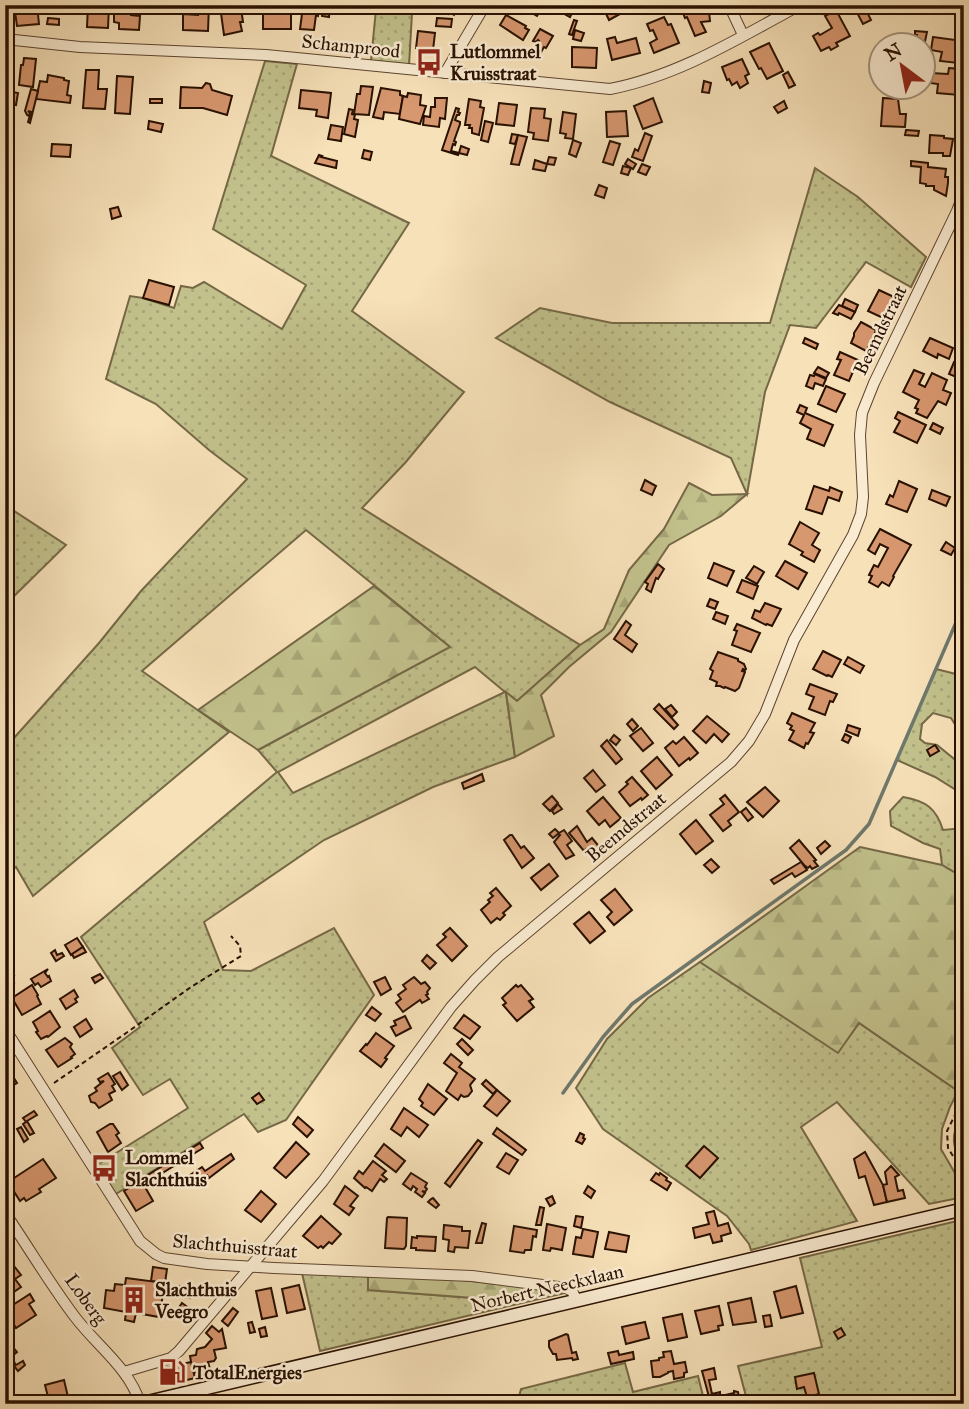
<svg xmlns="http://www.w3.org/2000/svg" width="969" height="1409" viewBox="0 0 969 1409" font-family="'IM FELL Great Primer',serif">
<defs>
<pattern id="grass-dots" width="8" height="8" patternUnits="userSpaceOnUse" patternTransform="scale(1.75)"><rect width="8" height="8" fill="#c2c18c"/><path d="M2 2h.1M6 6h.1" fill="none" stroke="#a7a577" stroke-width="1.8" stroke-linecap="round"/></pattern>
<pattern id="forest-firs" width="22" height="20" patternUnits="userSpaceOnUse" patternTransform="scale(1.75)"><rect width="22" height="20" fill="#c2c18c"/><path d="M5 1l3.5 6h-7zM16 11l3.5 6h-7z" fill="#a7a577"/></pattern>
</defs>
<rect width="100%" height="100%" fill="#f7e1b9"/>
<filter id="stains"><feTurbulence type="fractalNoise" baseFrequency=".00286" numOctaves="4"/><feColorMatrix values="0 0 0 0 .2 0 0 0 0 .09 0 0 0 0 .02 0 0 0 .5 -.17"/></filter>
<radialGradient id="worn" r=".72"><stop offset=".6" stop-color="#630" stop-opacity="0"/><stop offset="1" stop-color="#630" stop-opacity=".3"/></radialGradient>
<g fill="url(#grass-dots)" stroke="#756846" stroke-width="2" fill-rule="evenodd">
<polygon points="330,5 376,5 376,9 412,13 409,66 371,61 376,9"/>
<path d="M 265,61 L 297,64 L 271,156 L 409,223 L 352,311 L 464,392 L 405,463 L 362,508 L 580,645 L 517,701 L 506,693 L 515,757 L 433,787 L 324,840 L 204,922 L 223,970 L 251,971 L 334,928 L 374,995 L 286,1120 L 258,1132 L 244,1114 L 116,1194 L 97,1165 L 188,1108 L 170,1079 L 143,1095 L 112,1048 L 140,1027 L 81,937 L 277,772 L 258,750 L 449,646 L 306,530 L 142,671 L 229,732 L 33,896 L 16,867 L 5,875 L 5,748 L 99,643 L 141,591 L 247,479 L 209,450 L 156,404 L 106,379 L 130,296 L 143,298 L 174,308 L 181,286 L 193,288 L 204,282 L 282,329 L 306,285 L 213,229 ZM 475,667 L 505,692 L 293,793 L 278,772 Z"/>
<polygon points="815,168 858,197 926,257 911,287 866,262 816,328 790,325 765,392 747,494 731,458 610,402 496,338 540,308 612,323 770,323"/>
<polygon points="5,505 66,545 5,605"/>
<polygon points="936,669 964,676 964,736 961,734 951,718 933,713 922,724 920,739 925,743 937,745 964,767 964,795 935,777 897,760"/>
<path d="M 903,797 C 926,801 936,808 943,830 L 964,828 L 964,878 L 942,865 L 940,849 L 923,843 L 891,826 L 890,811 Z"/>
<polygon points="700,962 838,1052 859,1023 958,1091 950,1107 942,1129 941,1149 963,1187 964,1197 929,1204 837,1102 801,1127 857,1221 751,1250 749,1244 727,1216 603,1129 576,1088 607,1039 648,998"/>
<path d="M 964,1109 L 964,1152 L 959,1158 C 949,1138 955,1129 964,1109 Z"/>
<polygon points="957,1221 964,1225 964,1404 748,1404 738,1366 822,1347 800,1258"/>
<polygon points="302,1273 368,1275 369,1290 526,1302 320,1351"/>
<polygon points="625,1363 633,1392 698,1376 705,1404 517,1404 521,1389"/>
</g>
<g fill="url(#forest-firs)" stroke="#756846" stroke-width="2">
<polygon points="689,483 712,495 747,494 721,516 669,545 611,632 569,667 541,695 554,736 515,757 506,692 517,701 580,645 604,629 629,570 664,529"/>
<polygon points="374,586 450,647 258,750 198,710"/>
<polygon points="860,847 942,865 964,878 964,1079 958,1091 859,1023 838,1053 700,962"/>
<polygon points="368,1275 434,1277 553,1290 561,1294 526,1302 368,1290"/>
</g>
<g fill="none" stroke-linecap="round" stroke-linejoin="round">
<polyline stroke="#6e786c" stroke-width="3.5" points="563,1093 603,1037 632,1004 846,850 869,824 964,604"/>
</g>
<g fill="#d7976f" stroke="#281001" stroke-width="2">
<polygon points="14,5 37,5 39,24 17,26"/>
<polygon points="88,5 109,5 108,28 87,27"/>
<polygon points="121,5 140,5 140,7 131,7 131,15 140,16 139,30 119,29 119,23 114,22 114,8 121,8"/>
<polygon points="198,5 209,5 208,31 183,30 183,14 198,15"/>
<polygon points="228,5 228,11 241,8 243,22 240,22 242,31 224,35 220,6"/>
<polygon points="323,5 330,6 329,17 322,16"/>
<polygon points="434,5 460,5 454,15 449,12 448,14"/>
<polygon points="518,5 542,5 543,6 537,16"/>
<polygon points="591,5 596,5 596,13 589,13 589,6"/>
<polygon points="602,5 627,5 629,9 609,20"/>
<polygon points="662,5 671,5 673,10 666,13"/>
<polygon points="688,5 706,5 709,12 710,21 701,22 706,32 695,36 687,17 685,18 681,8"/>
<polygon points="853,5 877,5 879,9 868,14 871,20 863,24"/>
<polygon points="300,6 319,8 318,16 316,15 314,30 300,29 302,14 299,14"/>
<polygon points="564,6 573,11 570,17 561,12"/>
<rect x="263" y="7" width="28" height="22"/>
<polygon points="836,10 850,36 836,43 838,46 831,50 829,47 821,51 813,36 818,33 820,35 832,28 825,16"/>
<polygon points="506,15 526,26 525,28 529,30 523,40 500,25"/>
<polygon points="664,17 668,25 671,24 679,43 654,53 650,43 657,39 653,30 650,31 647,24"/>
<polygon points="48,18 59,19 59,25 47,24"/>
<polygon points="437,18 452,19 451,27 436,26"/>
<polygon points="574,20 577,21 572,35 569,34"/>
<polygon points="540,29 553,36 546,48 544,47 537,59 533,57 539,45 537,44 539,41 538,40 536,42 533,41"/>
<polygon points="575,30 584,33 581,41 573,39"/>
<polygon points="418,31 435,33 433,50 416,48"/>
<polygon points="915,31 927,32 923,51 923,46 916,46 917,35 915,35"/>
<polygon points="615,37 617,43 636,38 640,53 612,60 607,39"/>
<polygon points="933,37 963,41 958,63 940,61 942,52 931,50"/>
<polygon points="769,43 783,71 767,79 761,68 759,69 750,52"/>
<polygon points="572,47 597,48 596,68 572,67"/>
<polygon points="5,58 11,58 8,86 5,85"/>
<polygon points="24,58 36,59 33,87 19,85 21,65 23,65"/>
<polygon points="742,59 749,74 745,76 748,83 740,88 737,82 732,85 729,79 727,80 722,67"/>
<polygon points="949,68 959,69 959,82 957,81 956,86 960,87 959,95 937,93 938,84 930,83 931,73 948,74"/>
<polygon points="86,70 99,70 98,89 107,89 105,109 83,108"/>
<polygon points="788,72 795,85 789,88 783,75"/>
<polygon points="48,75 64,78 64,80 69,81 67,95 71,96 70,103 36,99 40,81 47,82"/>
<polygon points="117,76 133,77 130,114 115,113"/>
<polygon points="704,81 711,83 709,93 702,92"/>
<polygon points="206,83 210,84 212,90 232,96 227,115 203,108 180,108 181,87 202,88"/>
<polygon points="361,86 373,87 369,115 354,114 357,94 360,94"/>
<polygon points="381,88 400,91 400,95 403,96 400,114 384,112 383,119 373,117"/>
<polygon points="889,88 905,88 904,93 901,93 900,97 894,96 894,93 888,91"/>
<polygon points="31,89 38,91 30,123 28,122 31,112 28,111 30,113 29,116 27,115 25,111"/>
<polygon points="301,90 331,93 328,118 316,116 317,110 299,108"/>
<polygon points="12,92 18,93 16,105 9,104"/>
<polygon points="408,93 421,95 420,105 426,106 420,124 399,119 403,96 407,97"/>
<polygon points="435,98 447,98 445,119 440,118 439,127 423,125 424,116 430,117 431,107 435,107"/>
<polygon points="653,98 662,122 643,129 634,106"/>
<polygon points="883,98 898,99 900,114 906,114 905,127 881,126"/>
<rect x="150" y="99" width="12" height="4"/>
<polygon points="469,99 481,101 480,107 484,108 479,135 472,133 472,128 469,128 470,125 465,125"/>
<polygon points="784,101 787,108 778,113 774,107"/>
<polygon points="499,103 517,105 514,126 496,124"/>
<polygon points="456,108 459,109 458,112 460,113 459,115 457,115 455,120 460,122 460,124 454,141 456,142 455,145 453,144 451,151 459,153 458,155 442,150"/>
<polygon points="531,108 545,109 544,118 551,119 548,141 533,139 534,133 528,132"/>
<polygon points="349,109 353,110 352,114 355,115 354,119 358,120 355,137 344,134"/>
<polygon points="626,111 628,136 607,137 606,112"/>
<polygon points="563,112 576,114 573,139 565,138 566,134 560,133"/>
<polygon points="149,121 163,124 161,132 148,129"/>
<polygon points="485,121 493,123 488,142 481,140"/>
<polygon points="331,125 343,127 341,141 328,139"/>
<polygon points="906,130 919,131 918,136 905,135"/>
<polygon points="645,133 652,136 643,161 632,157 635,149 638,151"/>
<polygon points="512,134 518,135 515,144 510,143"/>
<polygon points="518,135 527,137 519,165 511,164"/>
<polygon points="930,135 944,136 944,138 953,139 950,156 943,156 943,153 929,153"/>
<polygon points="573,140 581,143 576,157 569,154"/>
<polygon points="610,141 620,144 613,165 603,162"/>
<polygon points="52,144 71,145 70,157 51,156"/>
<polygon points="461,146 469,149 467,155 459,153"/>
<polygon points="364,150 372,152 370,160 362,158"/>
<polygon points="319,155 322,156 321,157 337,161 336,168 315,163"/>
<polygon points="549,157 556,158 554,165 547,164"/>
<polygon points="628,159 636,164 633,169 625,164"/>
<polygon points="535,160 547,164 545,171 533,169"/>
<polygon points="911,161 928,163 928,167 946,169 945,177 948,177 948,183 946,196 934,190 934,186 926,186 926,184 920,183 921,167 911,166"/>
<polygon points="642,164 650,167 646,175 638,172"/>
<polygon points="623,166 631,168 628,175 621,173"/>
<polygon points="599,185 607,188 604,198 595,195"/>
<polygon points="118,207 121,216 112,219 110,209"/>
<polygon points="149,280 174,287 169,305 143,298"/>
<polygon points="879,290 894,297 883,318 868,311"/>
<polygon points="845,299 858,305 855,312 842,306"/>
<polygon points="839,305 855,312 851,319 839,313 838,315 833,313"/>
<polygon points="861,322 876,330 873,338 874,338 866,351 851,343 854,336 854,333"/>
<polygon points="805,338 818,344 816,349 803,343"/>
<polygon points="930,338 953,348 949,359 938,354 937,358 923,351"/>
<polygon points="840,352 858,360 849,381 834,375 841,360 837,359"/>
<polygon points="954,362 964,366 961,373 964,374 964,380 949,374"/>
<polygon points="818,367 829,373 826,378 814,373"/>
<polygon points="914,370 924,374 919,384 925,387 932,373 947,380 943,390 951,393 946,405 938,401 927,418 916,413 918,409 915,408 919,400 903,392"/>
<polygon points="815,374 826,379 823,386 815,383 813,389 806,386 810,375 814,376"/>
<polygon points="826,386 845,394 836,412 818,404"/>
<polygon points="800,405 807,408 805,413 833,425 824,446 807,439 811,429 800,423 804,415 797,412"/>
<polygon points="898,412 926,425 917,443 894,432 900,421 895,418"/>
<polygon points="933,423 943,428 940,434 930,429"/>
<polygon points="645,480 656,486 652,495 641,490"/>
<polygon points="899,481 917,489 907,512 886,504 890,495 893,497"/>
<polygon points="814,486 829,491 830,487 842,492 839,501 828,497 822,514 806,509"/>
<polygon points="932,490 950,497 946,506 929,499"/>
<polygon points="800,522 819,533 812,545 820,550 814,562 801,555 803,552 789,544"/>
<polygon points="880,529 911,545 893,576 894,577 889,586 882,582 878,587 869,582 872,576 869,575 874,565 878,567 888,548 880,544 875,554 868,550"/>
<polygon points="946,542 955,548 951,555 941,550"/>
<polygon points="785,561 807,573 798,589 776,576"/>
<polygon points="714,563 734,571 727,586 708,578"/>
<polygon points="658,564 664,569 658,579 656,578 651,592 646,589 648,584 645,582"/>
<polygon points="754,566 764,572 757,584 746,578"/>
<polygon points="742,580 758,586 753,599 737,592"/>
<polygon points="710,599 718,602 715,609 707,606"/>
<polygon points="765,603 781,609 772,626 767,624 766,625 752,618 755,610 760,612"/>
<polygon points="716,612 728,616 725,624 713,619"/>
<polygon points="626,621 631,625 625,635 637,644 632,652 614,639"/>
<polygon points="737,624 760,633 751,652 732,645 737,631 734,630"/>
<polygon points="823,651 841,660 832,677 828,675 827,676 813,669"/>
<polygon points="718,652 738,659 738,661 744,664 746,669 745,670 743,669 742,671 745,672 739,688 735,691 725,687 724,688 720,686 716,686 717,682 710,679 713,671 710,669"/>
<polygon points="848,657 864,666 860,673 844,664"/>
<polygon points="810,684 837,694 833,702 830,701 825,715 809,709 814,697 806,694"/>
<polygon points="659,704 678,725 674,729 654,709"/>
<polygon points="671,705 677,712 672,717 665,709"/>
<polygon points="792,713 815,723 810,732 814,733 808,744 806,743 804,748 789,740 794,731 790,729 792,726 787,723"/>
<polygon points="707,716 729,734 722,742 714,734 706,743 693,731"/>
<polygon points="632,719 638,726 633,731 627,724"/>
<polygon points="848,725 860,729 858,736 846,731"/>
<polygon points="641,728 653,743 643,751 630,736"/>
<polygon points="845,734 851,737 848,743 842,740"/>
<polygon points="614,735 620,740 616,745 610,740"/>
<polygon points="684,737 698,753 690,760 689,758 679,766 665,748 673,741 676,744"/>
<polygon points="607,740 622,759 616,764 601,746"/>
<polygon points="935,745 939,751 930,756 927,750"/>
<polygon points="657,757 672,775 656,789 641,771"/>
<polygon points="593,770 605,785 596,792 584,778"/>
<polygon points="482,774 484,781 464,789 462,783"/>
<polygon points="632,777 648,795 642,800 641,798 630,806 619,792 628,784 626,782"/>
<polygon points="765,787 779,801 763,817 747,802"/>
<polygon points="725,795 739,812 728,821 731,825 723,831 710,815 724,804 720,799"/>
<polygon points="552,796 558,803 550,811 543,804"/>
<polygon points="603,797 621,818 610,827 605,820 599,825 587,811"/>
<polygon points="558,804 562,809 554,814 552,811"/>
<polygon points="746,808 753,817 748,821 741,812"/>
<polygon points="696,820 713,841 696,854 680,834"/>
<polygon points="577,826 587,842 592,838 602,850 593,857 586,849 584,851 569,833"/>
<polygon points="555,829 559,833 564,830 572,841 567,845 574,855 566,859 554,842 560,835 558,834 553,838 549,834"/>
<polygon points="510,835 512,835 521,848 524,846 534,858 522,868 504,840"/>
<polygon points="799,840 816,860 814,861 818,866 812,869 810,866 808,868 804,865 790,848"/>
<polygon points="825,841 830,846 821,854 817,848"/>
<polygon points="711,859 719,867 712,873 704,865"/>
<polygon points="801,862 807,870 795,877 792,873 774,884 771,880"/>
<polygon points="549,864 558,876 541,890 531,878"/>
<polygon points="496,888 511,906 503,913 505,915 500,920 497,918 491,923 481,910 490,902 488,900 493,896 490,893"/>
<polygon points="615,889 632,910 614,925 607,917 612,912 601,900"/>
<polygon points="589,912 605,931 590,943 574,924"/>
<polygon points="450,928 467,946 452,961 437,945 446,937 443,934"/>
<polygon points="77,938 83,947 71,955 65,945"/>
<polygon points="83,947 86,952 74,958 72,954"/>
<polygon points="55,950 57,955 62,953 64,956 56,961 51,953"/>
<polygon points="427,955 436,963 430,969 422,961"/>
<polygon points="10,969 14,975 10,977 14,983 5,988 5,970 6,971"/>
<polygon points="48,969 45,973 48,977 49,976 51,981 41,987 38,983 35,985 31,979"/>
<polygon points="100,974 103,978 95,983 92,978"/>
<polygon points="385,977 391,989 381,995 374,982"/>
<polygon points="414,977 421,984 425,982 430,988 427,992 428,994 426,995 429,999 422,1003 420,1000 403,1012 396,1003 401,999 398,995 406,989 403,985"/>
<polygon points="32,985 38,995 37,996 41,1004 22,1015 12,998"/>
<polygon points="516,985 518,987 521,985 533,999 529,1001 534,1007 517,1021 503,1005 506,1003 502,998"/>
<polygon points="74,990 78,997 75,999 77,1002 66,1009 60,999"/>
<polygon points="372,1007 381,1014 375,1021 366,1015"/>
<polygon points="50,1011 60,1027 48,1037 47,1036 41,1039 36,1032 38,1031 33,1022"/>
<polygon points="464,1015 480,1027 470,1039 454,1028"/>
<polygon points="405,1016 411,1028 396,1036 391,1027 396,1025 394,1021"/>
<polygon points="86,1019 92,1029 80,1037 74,1027"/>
<polygon points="376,1033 394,1046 385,1058 387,1059 381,1067 360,1051 366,1044 367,1045"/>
<polygon points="65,1038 72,1044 70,1047 75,1054 71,1057 72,1058 58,1067 46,1050"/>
<polygon points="462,1039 473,1050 468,1055 457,1044"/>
<polygon points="451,1054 462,1063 459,1067 475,1079 470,1085 472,1091 468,1096 464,1097 461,1095 458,1100 446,1091 457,1073 444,1063"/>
<polygon points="5,1064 17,1083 6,1090 5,1086"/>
<polygon points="120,1072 128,1085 122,1090 113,1076"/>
<polygon points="108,1073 115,1084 112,1086 115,1091 109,1094 112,1100 99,1108 95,1103 91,1102 89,1096 97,1091 95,1088 104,1081 100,1082 98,1079"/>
<polygon points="486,1080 497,1090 493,1094 482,1084"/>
<polygon points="428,1084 447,1099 434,1115 421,1106 423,1103 419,1099"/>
<polygon points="497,1090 510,1101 497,1116 484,1106"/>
<polygon points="259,1093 264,1100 257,1104 252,1098"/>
<polygon points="404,1108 428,1125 419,1137 407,1127 401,1136 391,1129"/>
<polygon points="34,1111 37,1115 27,1121 34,1133 30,1135 23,1124 26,1122 23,1118"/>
<polygon points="298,1117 313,1130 307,1137 293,1124"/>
<polygon points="110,1124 113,1124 119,1133 116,1135 121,1143 108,1152 97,1132"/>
<polygon points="21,1127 28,1139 24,1142 17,1129"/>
<polygon points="497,1128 526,1150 522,1155 493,1134"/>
<polygon points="580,1133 584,1135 583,1138 585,1139 582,1144 576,1141"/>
<polygon points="478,1140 482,1143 450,1187 445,1183"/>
<polygon points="296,1142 309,1154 286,1178 274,1168"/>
<polygon points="200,1143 203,1148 146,1183 143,1178"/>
<polygon points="384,1144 405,1161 396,1172 375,1156"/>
<polygon points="704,1146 718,1158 700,1178 686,1166"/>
<polygon points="865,1152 883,1185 887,1202 874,1205 865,1176 859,1178 854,1159"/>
<polygon points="506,1153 518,1160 509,1174 497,1167"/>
<polygon points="231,1154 234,1159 209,1178 207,1175 192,1184 187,1177 202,1167 205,1171"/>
<polygon points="43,1159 56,1178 39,1189 41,1192 26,1201 24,1198 20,1201 8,1182"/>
<polygon points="373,1161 386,1171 382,1175 387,1179 384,1182 380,1179 372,1191 366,1187 365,1188 354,1178 359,1171 363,1174"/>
<polygon points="891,1166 899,1175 895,1177 898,1191 903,1190 905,1198 887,1202 883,1185 887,1184 885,1172"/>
<polygon points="411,1173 427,1183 425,1187 427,1189 425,1192 422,1191 425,1193 422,1197 415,1192 417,1189 413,1186 411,1190 403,1184"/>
<polygon points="656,1173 659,1175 660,1173 667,1178 666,1180 671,1183 667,1190 651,1180"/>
<polygon points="141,1180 153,1201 136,1211 124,1191"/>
<polygon points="345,1186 358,1196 350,1206 354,1208 349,1215 334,1204"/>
<polygon points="588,1186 595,1191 591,1198 584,1193"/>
<polygon points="261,1191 276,1204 261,1222 245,1210"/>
<polygon points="552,1196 555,1203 550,1206 546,1199"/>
<polygon points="433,1198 439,1205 436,1208 428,1202 431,1199"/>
<polygon points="540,1207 544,1208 541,1225 536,1225"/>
<polygon points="714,1211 718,1226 728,1223 731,1233 721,1236 722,1241 713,1243 710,1234 695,1238 693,1228 709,1224 706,1213"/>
<polygon points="321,1216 341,1234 332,1244 329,1242 323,1248 321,1246 318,1248 303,1236"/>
<polygon points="576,1216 583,1217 581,1228 574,1226"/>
<polygon points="388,1217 407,1218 406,1246 404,1249 385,1248 387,1218"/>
<polygon points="482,1223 486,1224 482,1243 476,1243"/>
<polygon points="547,1224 566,1228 562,1250 551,1248 550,1251 543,1250"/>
<polygon points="444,1225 462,1227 462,1231 470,1231 468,1248 455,1247 454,1252 448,1251 449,1240 443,1239"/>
<polygon points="514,1226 537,1230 536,1237 533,1236 531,1250 525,1250 524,1253 510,1251"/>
<polygon points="583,1229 598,1232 593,1257 573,1254 576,1237 581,1238"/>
<polygon points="609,1232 629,1236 626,1252 605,1249"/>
<polygon points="417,1236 436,1237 435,1251 416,1250 416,1248 411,1248 412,1237 417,1238"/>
<polygon points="14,1266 21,1275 15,1279 21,1287 5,1298 5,1272"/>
<polygon points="153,1267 167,1269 165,1283 151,1281"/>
<polygon points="126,1278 165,1283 159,1317 136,1313 134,1322 125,1320 126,1312 104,1308 106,1290 114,1291 115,1284 125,1285"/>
<polygon points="299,1285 305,1309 287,1313 282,1289"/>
<polygon points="180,1286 191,1288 190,1298 179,1296"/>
<polygon points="796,1286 803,1313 781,1318 774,1292"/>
<polygon points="271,1288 277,1316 262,1319 256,1291"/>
<polygon points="30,1294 34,1301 29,1304 36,1315 16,1328 5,1310"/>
<polygon points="751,1298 756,1322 733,1325 728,1303"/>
<polygon points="182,1303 190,1309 186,1315 178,1309"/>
<polygon points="719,1306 723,1325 718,1326 719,1330 701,1334 695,1311"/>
<polygon points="233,1308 238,1312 228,1326 222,1321"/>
<polygon points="682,1314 687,1337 668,1341 663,1318"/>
<polygon points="770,1315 772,1326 765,1327 763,1316"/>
<polygon points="252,1322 255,1332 250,1333 248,1323"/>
<polygon points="645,1322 649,1338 626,1344 622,1327"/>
<polygon points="212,1326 219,1332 222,1329 226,1348 214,1350 216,1358 214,1361 208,1362 210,1369 193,1373 190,1356 196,1355 197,1349 205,1347 212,1339 206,1333"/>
<polygon points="265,1327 267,1336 261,1337 259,1329"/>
<polygon points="841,1328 845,1335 838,1339 834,1332"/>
<polygon points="566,1334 568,1335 572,1353 576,1352 578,1359 573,1360 572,1358 557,1360 556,1354 553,1354 549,1347 549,1341"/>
<polygon points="7,1340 17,1352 11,1357 16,1365 23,1361 25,1365 18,1371 5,1354 5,1341"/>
<polygon points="618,1351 619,1355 633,1352 634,1359 611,1364 608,1353"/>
<polygon points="671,1351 674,1364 685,1362 687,1372 684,1373 684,1377 674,1379 673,1371 668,1372 668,1373 660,1377 653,1377 651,1361 659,1360 659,1358 664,1357 663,1352"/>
<polygon points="191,1362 195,1378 163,1386 160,1369"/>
<polygon points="714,1368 716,1379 709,1380 712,1394 720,1392 720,1395 712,1399 709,1397 702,1371"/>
<polygon points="814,1373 819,1394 807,1397 804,1387 797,1389 795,1377"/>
<polygon points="64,1380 68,1397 62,1398 62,1397 49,1401 45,1385"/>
<polygon points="734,1391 738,1392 739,1397 722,1400 721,1396 734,1393"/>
</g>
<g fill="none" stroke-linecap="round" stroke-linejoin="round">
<defs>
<g id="minor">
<polyline points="729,5 743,35"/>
<path d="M 5,39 L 80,47 L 266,55 L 610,89 C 678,76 739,38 800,5"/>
<polyline points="445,73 485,5"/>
<polyline points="5,1029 140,1241 156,1254 164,1258 207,1264 274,1268 472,1276 566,1288 572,1291 577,1301"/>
<path d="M 5,1213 C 29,1248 50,1284 75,1317 C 97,1346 129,1368 140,1403"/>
<polyline points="124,1372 171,1358 179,1351 323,1181 451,1007 475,980 498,957 731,762 749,741 765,714 794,640 853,535 861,514 863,497 860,435 862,413 874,383 957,211 964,193"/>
</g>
<polyline id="secondary" points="139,1404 964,1209"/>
</defs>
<use href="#minor" stroke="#5c442f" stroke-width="12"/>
<use href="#secondary" stroke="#281001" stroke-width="15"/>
<g stroke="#281001" stroke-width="2" stroke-dasharray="5 3.5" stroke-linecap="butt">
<polyline points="54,1083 129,1031 191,987 241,956 240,946 231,936"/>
<polyline points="964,1097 947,1131 948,1148 964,1174"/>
</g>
<use href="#minor" stroke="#faecd2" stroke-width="10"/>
<use href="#secondary" stroke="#faecd2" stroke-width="12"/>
</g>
<defs>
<symbol id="bus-bare" viewBox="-9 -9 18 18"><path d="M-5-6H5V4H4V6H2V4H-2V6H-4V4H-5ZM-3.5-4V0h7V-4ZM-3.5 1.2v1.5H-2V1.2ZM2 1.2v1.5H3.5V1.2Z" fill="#8f2418" stroke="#faecd2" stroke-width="2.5" paint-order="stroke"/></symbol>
<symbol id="building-bare" viewBox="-9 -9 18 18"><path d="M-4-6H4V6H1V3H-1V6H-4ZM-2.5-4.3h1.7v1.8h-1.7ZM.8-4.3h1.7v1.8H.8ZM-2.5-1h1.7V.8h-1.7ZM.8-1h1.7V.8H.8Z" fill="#8f2418" stroke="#faecd2" stroke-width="2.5" paint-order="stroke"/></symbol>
<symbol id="fuel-bare" viewBox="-9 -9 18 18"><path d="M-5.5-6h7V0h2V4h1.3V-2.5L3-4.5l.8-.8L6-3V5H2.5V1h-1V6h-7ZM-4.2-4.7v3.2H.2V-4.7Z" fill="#8f2418" stroke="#faecd2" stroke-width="2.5" paint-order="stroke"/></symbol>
</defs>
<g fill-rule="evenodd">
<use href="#bus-bare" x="410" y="43" width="38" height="38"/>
<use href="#bus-bare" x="85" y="1149" width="38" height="38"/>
<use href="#building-bare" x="115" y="1281" width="38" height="38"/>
<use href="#fuel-bare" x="153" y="1353" width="38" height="38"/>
</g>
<g text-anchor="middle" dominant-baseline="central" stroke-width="5" stroke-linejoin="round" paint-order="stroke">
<g font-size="19" fill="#281001" stroke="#faecd2">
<text transform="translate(351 46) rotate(6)">Schamprood</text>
<text transform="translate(880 330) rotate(-64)">Beemdstraat</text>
<text transform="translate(626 827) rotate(-40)">Beemdstraat</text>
<text transform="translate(235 1246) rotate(5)">Slachthuisstraat</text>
<text transform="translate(547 1288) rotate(-13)">Norbert Neeckxlaan</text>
<text transform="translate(86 1299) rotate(54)">Loberg</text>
</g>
<g font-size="19" font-weight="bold" fill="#281001" stroke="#faecd2" text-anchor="start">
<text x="450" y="51">Lutlommel<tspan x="450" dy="22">Kruisstraat</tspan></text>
<text x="125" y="1157">Lommel<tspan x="125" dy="22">Slachthuis</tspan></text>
<text x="155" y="1289">Slachthuis<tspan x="155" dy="22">Veegro</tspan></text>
<text x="193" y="1372">TotalEnergies</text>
</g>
</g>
<rect width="969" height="1409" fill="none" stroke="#f7e1b9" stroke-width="28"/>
<rect x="7" y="7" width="955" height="1395" fill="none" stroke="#281001" stroke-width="3.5"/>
<rect x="14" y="14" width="941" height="1381" fill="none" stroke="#281001" stroke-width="2"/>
<g transform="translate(902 66) rotate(328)"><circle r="33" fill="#faecd2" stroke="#a6947e" stroke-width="2"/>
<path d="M0-5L12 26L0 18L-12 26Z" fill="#8f2418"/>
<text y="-10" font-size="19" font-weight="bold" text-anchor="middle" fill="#281001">N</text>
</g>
<rect width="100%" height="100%" filter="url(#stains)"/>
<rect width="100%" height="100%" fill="url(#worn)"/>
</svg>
